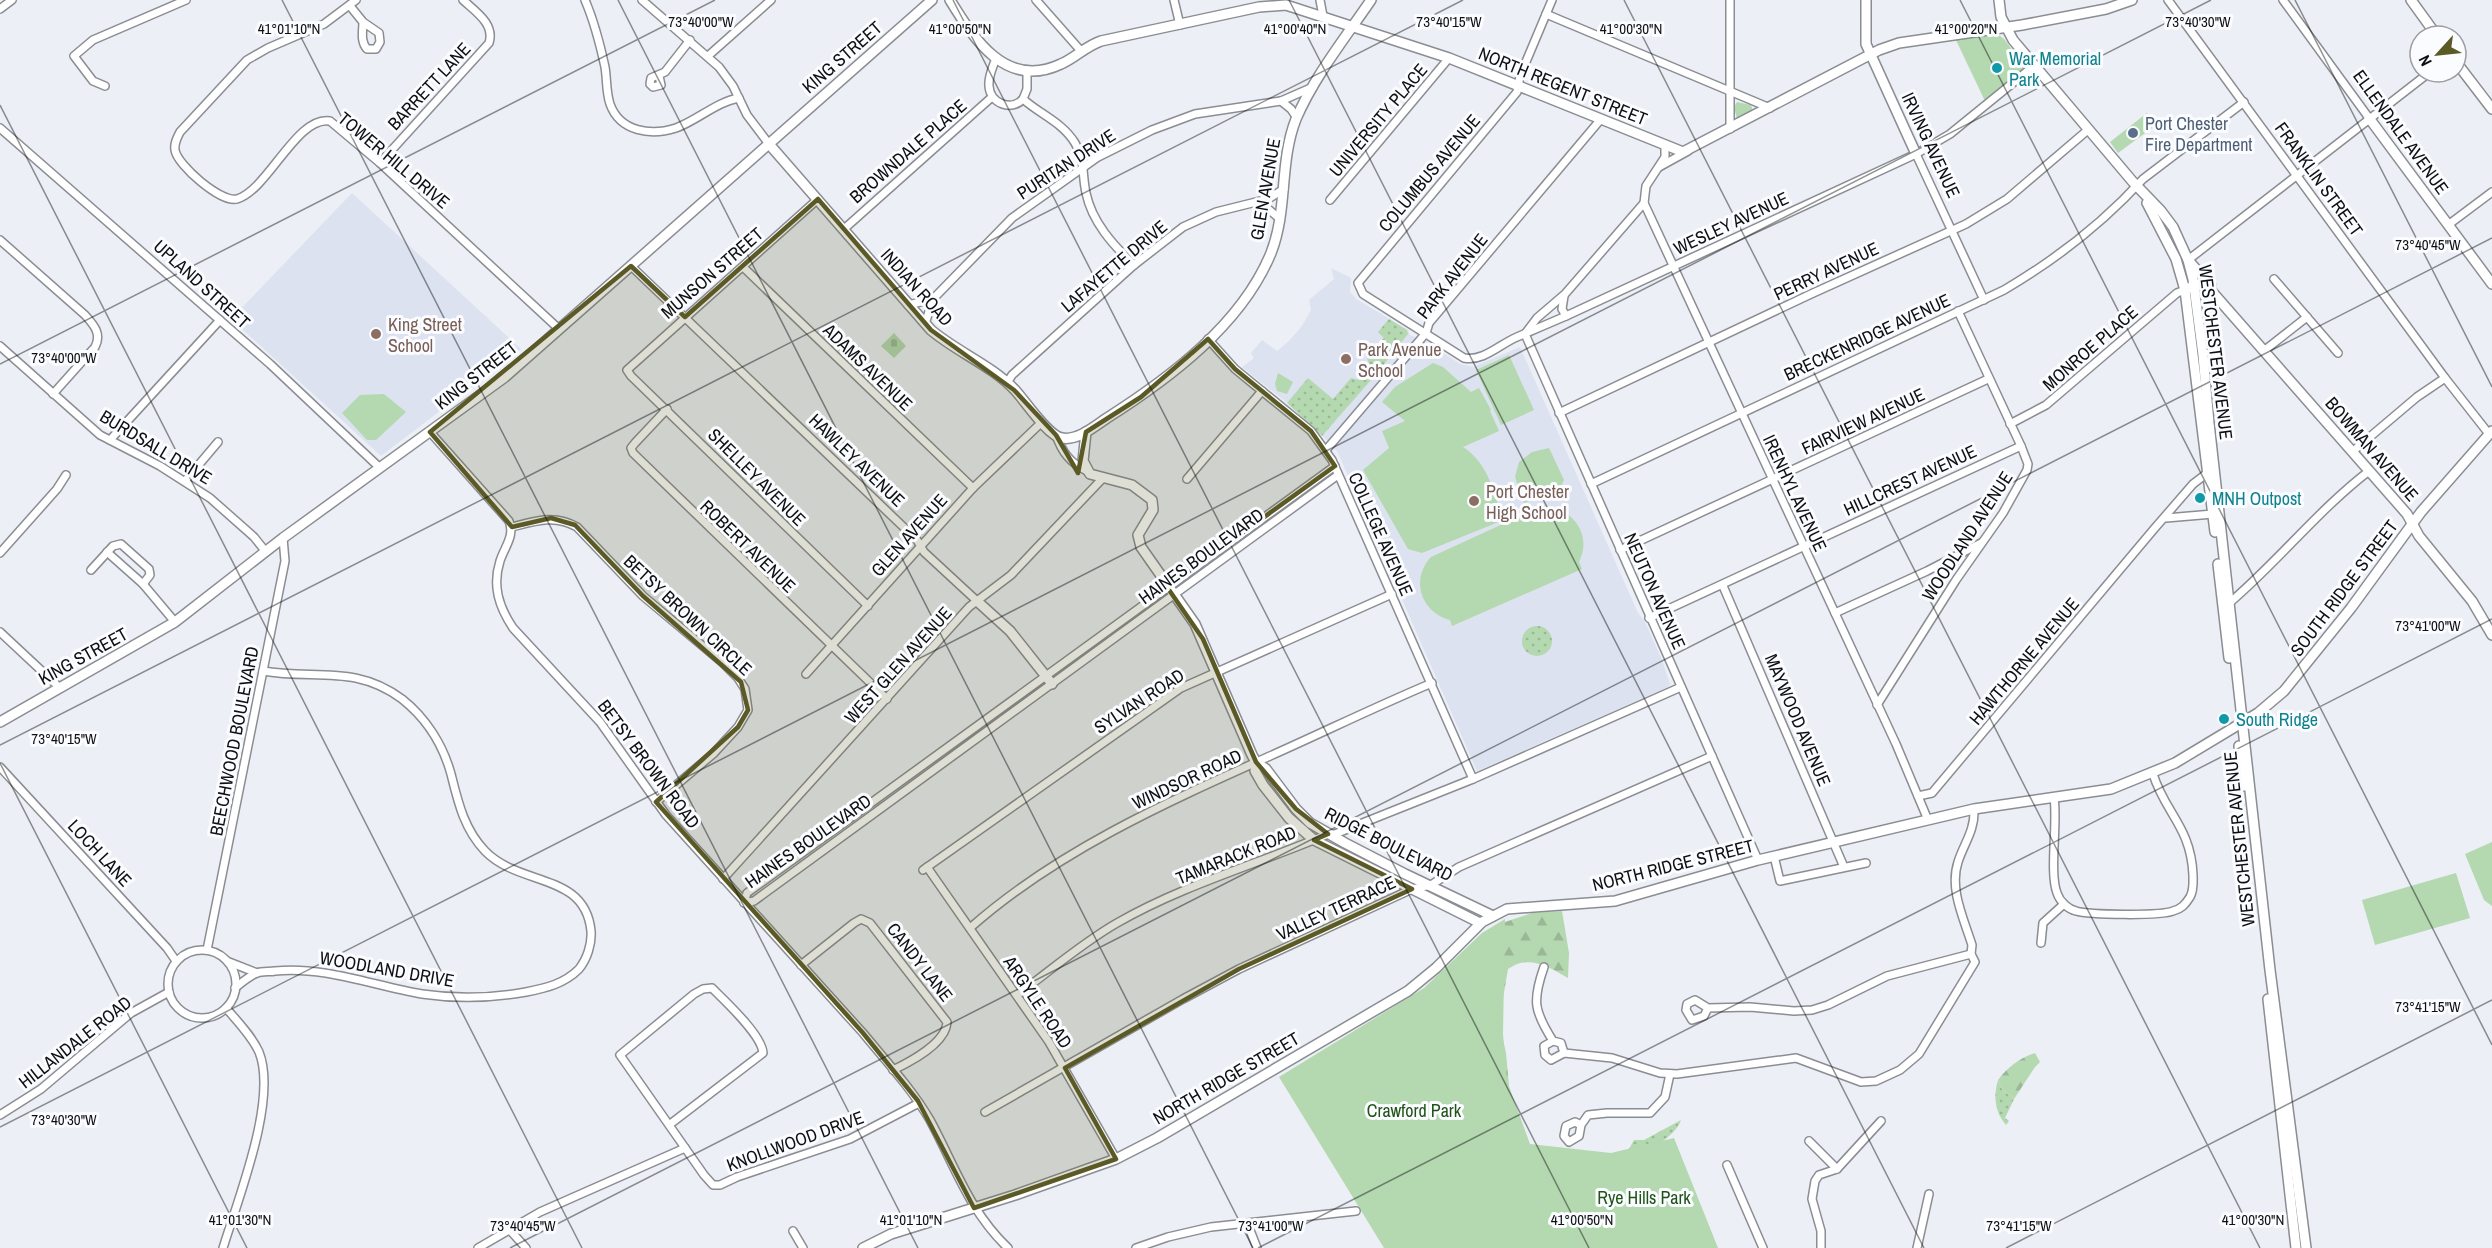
<svg xmlns="http://www.w3.org/2000/svg" width="2492" height="1248" viewBox="0 0 2492 1248" font-family="'Archivo Narrow',sans-serif">
<defs>
<pattern id="grass-dots" width="8" height="8" patternUnits="userSpaceOnUse" patternTransform="scale(1.5)"><rect width="8" height="8" fill="#b4d8af"/><path d="M2 2h.1M6 6h.1" fill="none" stroke="#9ab896" stroke-width="1.8" stroke-linecap="round"/></pattern>
<pattern id="forest-firs" width="22" height="20" patternUnits="userSpaceOnUse" patternTransform="scale(1.5)"><rect width="22" height="20" fill="#b4d8af"/><path d="M5 1l3.5 6h-7zM16 11l3.5 6h-7z" fill="#9ab896"/></pattern>
<pattern id="cemetery-stones" width="16" height="16" patternUnits="userSpaceOnUse" patternTransform="scale(1.5)"><rect width="16" height="16" fill="#b4d8af"/><path d="M2 7V4a2 2 0 0 1 4 0v3zM10 15v-3a2 2 0 0 1 4 0v3z" fill="#9ab896"/></pattern>
</defs>
<rect width="100%" height="100%" fill="#eceff5"/>
<g fill="#dce2ef">
<polygon points="352,193 521,349 381,456 231,319"/>
<polygon points="1331,268 1351,278 1350,292 1356,299 1408,330 1410,335 1430,344 1460,364 1473,367 1520,347 1638,613 1645,622 1662,660 1670,684 1668,687 1477,771 1338,453 1306,418 1242,367 1254,358 1251,353 1262,340 1277,351 1289,341 1302,326 1311,310 1309,300 1334,279"/>
</g>
<g fill="url(#grass-dots)">
<polygon points="1389,319 1407,330 1408,334 1373,378 1368,374 1370,366 1367,358 1384,338 1378,332"/>
<polygon points="1366,376 1371,380 1322,436 1287,403 1308,378 1333,399 1351,378 1359,380"/>
<circle cx="1537" cy="641" r="15"/>
<path d="M 1998,1080 L 2002,1089 L 2014,1099 L 2005,1118 L 2009,1121 L 2006,1125 C 1995,1112 1993,1097 1998,1080 Z"/>
<path d="M 1681,1120 C 1675,1139 1635,1159 1617,1170 L 1634,1140 L 1644,1140 Z"/>
</g>
<g fill="url(#forest-firs)">
<path d="M 1562,911 L 1569,953 L 1568,978 C 1549,967 1529,954 1508,969 L 1499,1022 L 1506,1053 L 1510,1097 L 1361,1151 L 1499,924 L 1532,913 Z"/>
<path d="M 2035,1053 L 2040,1062 L 2035,1067 L 2014,1099 L 2002,1089 L 1998,1080 C 2008,1067 2020,1058 2035,1053 Z"/>
</g>
<polygon fill="url(#cemetery-stones)" points="894,333 906,346 894,358 881,346"/>
<g fill="#b4d8af">
<polygon points="1996,33 2004,39 2025,67 1985,101 1955,38"/>
<polygon points="1737,102 1751,105 1753,111 1737,119 1734,107"/>
<polygon points="2147,113 2156,125 2118,153 2110,142"/>
<polygon points="1509,355 1534,410 1501,425 1476,370"/>
<path d="M 1433,363 L 1443,367 L 1471,392 L 1479,388 L 1491,410 L 1490,411 L 1499,431 L 1463,447 C 1487,462 1497,495 1501,521 L 1422,553 L 1408,549 L 1363,470 L 1389,448 L 1382,431 L 1405,421 L 1382,402 L 1395,387 Z"/>
<polygon points="1278,373 1293,382 1287,394 1277,391 1275,384"/>
<polygon points="384,394 406,412 376,440 367,440 342,413 360,395"/>
<polygon points="1549,448 1564,480 1560,488 1524,503 1515,477 1519,462 1532,452"/>
<path d="M 1542,506 C 1572,507 1593,534 1579,562 L 1582,569 L 1452,626 L 1450,620 C 1421,612 1410,580 1431,557 Z"/>
<polygon points="2492,842 2492,906 2484,900 2465,854"/>
<polygon points="2456,873 2470,918 2375,945 2362,900"/>
<polygon points="1505,919 1503,1034 1507,1081 1530,1144 1611,1153 1674,1138 1718,1248 1384,1248 1279,1077 1424,988 1482,933"/>
</g>
<g fill="none" stroke-linecap="round" stroke-linejoin="round">
<defs>
<g id="street">
<path d="M 356,0 L 324,24 L 268,48 L 247,60 L 180,132 C 177,138 174,143 175,150 C 177,165 221,203 237,199 C 268,190 297,115 330,121 L 380,163 L 559,329"/>
<path d="M 585,0 C 594,21 600,44 605,67 C 607,79 606,92 610,104 C 620,132 651,136 676,128 C 698,120 716,102 739,98"/>
<polyline points="642,0 719,67 733,86 747,115 769,144"/>
<polyline points="1036,0 1081,51"/>
<polyline points="1174,0 1180,25"/>
<polyline points="1320,0 1323,16"/>
<path d="M 1552,0 L 1520,76 L 1517,92 L 1358,283 L 1363,294 L 1464,358 C 1483,362 1500,344 1517,337 C 1533,330 1550,323 1566,316 L 1916,154 L 1950,134 L 2035,65"/>
<polyline points="2168,0 2445,378 2489,434"/>
<polyline points="2283,0 2369,118"/>
<path d="M 350,6 L 363,22 L 379,33 L 380,42 L 376,49 L 367,49 C 360,41 363,31 363,22"/>
<polyline points="0,9 12,0"/>
<polyline points="1546,14 1770,108"/>
<polyline points="708,56 771,0"/>
<path d="M 996,58 C 993,67 988,76 989,86 C 990,103 1011,112 1023,99 L 1027,89 L 1027,70"/>
<polyline points="659,76 661,85 653,87 650,84 651,78 665,72 690,40"/>
<polyline points="105,86 93,81 74,56 93,40 186,0"/>
<path d="M 1023,99 C 1041,115 1062,122 1075,143 C 1085,159 1082,175 1086,193 C 1092,222 1113,245 1134,265"/>
<polyline points="1281,101 1291,109 1297,118"/>
<polyline points="0,128 270,364 380,468"/>
<polyline points="1730,129 1730,0"/>
<polyline points="1665,145 1665,157 1646,186 1644,203 1565,294 1537,318 1525,334 1758,860"/>
<polyline points="1916,154 1984,300"/>
<path d="M 380,163 L 489,43 C 495,24 476,12 463,0"/>
<polyline points="1659,167 1688,151"/>
<polyline points="818,199 627,370 631,376 868,606"/>
<polyline points="1330,200 1449,58"/>
<polyline points="1260,202 1280,219"/>
<polyline points="1644,203 1896,744 1928,820"/>
<polyline points="2448,225 2492,192"/>
<polyline points="844,229 992,97"/>
<path d="M 0,240 L 85,315 C 94,325 102,334 95,347 L 53,394"/>
<polyline points="2188,260 2430,72"/>
<polyline points="631,266 917,540 924,552 977,601"/>
<polyline points="743,267 973,488"/>
<polyline points="2274,279 2338,353"/>
<polyline points="1564,296 1562,309 1566,316"/>
<polyline points="908,305 933,299"/>
<polyline points="925,324 933,299 1012,218 1098,157 1152,130 1195,114 1281,101 1313,87"/>
<polyline points="1208,339 1235,369 1311,431 1332,460 1473,779"/>
<polyline points="0,346 100,435 160,466 210,498 254,537 266,552"/>
<polyline points="2265,350 2307,317"/>
<polyline points="1007,383 1012,375 1134,265 1183,227 1216,212 1268,199 1284,189"/>
<polyline points="667,409 635,443 631,448 633,453 887,699"/>
<polyline points="1559,413 1811,294 1966,224 2007,199 2089,129"/>
<polyline points="2010,424 2046,405 2177,293 2185,290"/>
<path d="M 430,432 L 509,521 C 515,536 505,546 500,561 C 492,586 499,607 513,628 L 600,722 L 666,815 L 863,1033 C 886,1061 912,1089 930,1120 C 955,1166 969,1211 1008,1248"/>
<path d="M 1056,435 C 1062,452 1070,463 1087,471"/>
<polyline points="110,440 220,320"/>
<polyline points="1326,450 1426,333 1429,323 1601,119"/>
<polyline points="2352,452 2417,397 2445,378"/>
<polyline points="1335,466 747,893 744,903 754,901 1338,475"/>
<polyline points="1187,479 1262,391"/>
<polyline points="185,481 218,442"/>
<path d="M 1591,484 L 2004,290 C 2055,260 2103,223 2143,179 L 2244,102"/>
<polyline points="2166,518 2213,514 2215,510"/>
<path d="M 512,527 C 535,521 555,514 577,527 L 643,596 L 723,663 L 738,678 L 745,689 L 748,710 L 738,727 L 713,754 L 656,802"/>
<polyline points="1620,550 1988,379"/>
<polyline points="107,552 143,584 175,622"/>
<polyline points="0,553 57,489 66,475"/>
<polyline points="91,570 113,546 121,544 149,569 150,575 143,584"/>
<polyline points="1723,586 1844,867"/>
<path d="M 2227,605 C 2277,563 2317,511 2369,471"/>
<polyline points="1835,613 1927,571 1981,543"/>
<polyline points="1649,618 2021,446"/>
<polyline points="0,632 60,688"/>
<polyline points="806,674 973,488 1042,422"/>
<polyline points="1877,705 1956,580 2003,513 2027,470 2028,464 2021,446 1958,311"/>
<polyline points="0,767 167,948 176,961"/>
<polyline points="1918,796 1932,793 2154,529 2193,484 2210,471"/>
<path d="M 2054,797 C 2058,823 2049,872 2057,893 C 2060,902 2068,909 2076,911 C 2089,915 2161,916 2173,911 C 2181,909 2185,905 2190,897 C 2194,890 2193,883 2193,875 C 2191,827 2165,813 2153,774"/>
<polyline points="1774,856 1780,881 1866,863"/>
<polyline points="927,867 1049,1042 1116,1159"/>
<polyline points="923,870 1181,688 1392,594"/>
<polyline points="723,879 969,607 1011,575 1102,479"/>
<path d="M 970,928 C 1057,851 1165,803 1270,756 C 1324,732 1377,706 1432,683"/>
<polyline points="2041,943 2043,923 2064,904"/>
<polyline points="207,950 285,561 283,538"/>
<circle cx="202" cy="984" r="34"/>
<polyline points="229,962 257,973"/>
<path d="M 801,965 L 854,923 L 861,919 L 870,923 L 947,1022 C 946,1043 910,1062 893,1070"/>
<path d="M 1544,967 C 1532,1001 1534,1011 1553,1041 L 1561,1043 L 1564,1053"/>
<path d="M 235,988 C 241,983 249,976 257,973 C 262,971 270,972 275,971 C 325,966 374,986 422,994 C 456,999 493,998 526,992 C 546,988 564,984 579,969 C 587,959 592,944 591,931 C 585,872 520,887 485,851 C 464,829 458,802 451,774 C 443,745 426,718 402,699 C 355,664 314,680 263,671"/>
<path d="M 1017,995 C 1050,971 1082,943 1117,923 C 1183,885 1258,864 1328,834 L 1335,834 L 1473,779 L 1681,687"/>
<polyline points="1708,1008 1704,1016 1692,1020 1686,1010 1687,1004 1695,1000 1708,1008 1750,1007 1794,1011 1812,1010 1828,1005 1887,976 1971,954"/>
<polyline points="1553,1041 1544,1046 1545,1055 1551,1060 1564,1053"/>
<path d="M 1564,1053 L 1612,1058 L 1660,1073 L 1677,1074 L 1796,1058 L 1861,1082 L 1876,1081 L 1900,1070 L 1919,1054 L 1975,962 L 1971,954 L 1972,945 C 1964,919 1949,889 1958,862 C 1964,843 1975,831 1974,809"/>
<polyline points="985,1112 1183,999 1239,969 1412,889 1431,885 1459,867 1712,756"/>
<polyline points="0,1115 41,1089 131,1013 169,992"/>
<path d="M 669,1125 L 763,1053 C 762,1035 725,1001 712,988 L 703,989 L 694,994 L 620,1055 L 704,1175 L 713,1185 L 720,1185 L 737,1177 L 850,1139 L 919,1103"/>
<polyline points="1581,1125 1575,1122 1566,1126 1564,1136 1569,1142 1579,1136 1581,1125 1588,1115 1607,1113 1650,1113 1665,1097 1670,1074"/>
<polyline points="1809,1141 1837,1169"/>
<polyline points="1727,1165 1763,1248"/>
<polyline points="1248,1225 1257,1248"/>
<polyline points="509,1229 526,1248"/>
<polyline points="793,1231 803,1248"/>
<path d="M 223,1248 C 238,1199 278,1099 259,1052 C 252,1036 237,1021 226,1008"/>
<polyline points="478,1248 540,1212 685,1148"/>
<polyline points="1136,1248 1168,1237 1211,1227 1356,1211"/>
<polyline points="1821,1248 1821,1231 1812,1199 1815,1181 1819,1175 1837,1169 1881,1121"/>
<polyline points="1917,1248 1929,1194"/>
</g>
<g id="secondary">
<path d="M 950,0 C 974,39 1006,90 1061,64 C 1075,58 1086,46 1101,41 L 1259,7 L 1286,5 L 1449,58 L 1683,152 L 1879,50 L 1899,43 L 2022,25 L 2106,9 L 2132,0"/>
<polyline points="1866,0 1866,44 1916,154"/>
<polyline points="1999,0 2001,17 2013,40 2133,182 2161,211 2173,227 2188,260 2193,279 2203,355 2209,423 2270,970 2306,1248"/>
<polyline points="2411,0 2437,36"/>
<polyline points="2456,62 2492,109"/>
<polyline points="2369,118 2492,284"/>
<path d="M 769,144 L 931,330 C 957,352 991,365 1015,390 C 1026,402 1048,436 1062,438 C 1078,441 1095,426 1107,418 C 1170,378 1242,324 1271,253 C 1288,210 1279,162 1296,119 C 1314,77 1345,38 1371,0"/>
<polyline points="2147,203 2176,259 2185,290 2215,532"/>
<polyline points="2188,260 2211,286"/>
<polyline points="2189,288 2199,284 2207,286 2407,514 2419,536 2472,601 2492,635"/>
<polyline points="1086,432 1083,461 1090,474 1132,485 1152,500 1153,510 1138,535 1141,547 1195,624 1252,755 1256,762 1266,769 1296,809 1310,823 1345,843 1405,874 1493,916"/>
<polyline points="2218,564 2229,658"/>
<polyline points="977,601 1010,631 1052,684"/>
<polyline points="0,722 175,622 283,538 505,377 932,0"/>
<polyline points="2239,746 2244,786"/>
<polyline points="1256,762 1255,771 1263,785 1289,818 1314,840 1480,923"/>
<polyline points="2268,999 2296,1248"/>
<polyline points="863,1248 891,1234 1015,1195 1116,1159 1157,1138 1408,991 1436,968 1482,922 1507,909 1615,901 1758,860 1974,809 2111,789 2175,763 2258,713 2284,691 2351,608 2421,512 2492,431"/>
</g>
</defs>
<use href="#street" stroke="#8a8d92" stroke-width="10"/>
<use href="#secondary" stroke="#8a8d92" stroke-width="12"/>
<use href="#street" stroke="#fff" stroke-width="7"/>
<use href="#secondary" stroke="#fff" stroke-width="9"/>
</g>
<path fill="#5b5a26" fill-opacity="0.2" stroke="#5b5a26" stroke-width="4.5" stroke-linejoin="round" d="M 818,199 L 931,330 L 1014,390 L 1056,435 L 1078,473 L 1086,432 L 1141,397 L 1208,339 L 1235,369 L 1311,431 L 1335,466 L 1167,587 L 1203,639 L 1256,762 L 1296,809 L 1328,834 L 1314,840 L 1412,889 L 1239,969 L 1065,1068 L 1116,1159 L 974,1208 L 918,1101 L 863,1033 L 656,802 L 738,727 L 748,710 L 741,682 L 643,596 L 575,525 L 551,518 L 512,527 L 430,432 L 631,266 L 685,317 Z"/>
<path fill="none" stroke="#0e0f11" stroke-width="1.5" stroke-opacity="0.45" d="M 282,0 L 918,1248M 618,0 L 1253,1248M 953,0 L 1589,1248M 1289,0 L 1924,1248M 1624,0 L 2260,1248M 1960,0 L 2492,1045M 2295,0 L 2492,387M 0,105 L 582,1248M 0,364 L 715,0M 0,745 L 1463,0M 0,763 L 247,1248M 0,1127 L 2211,0M 510,1248 L 2492,238M 1258,1248 L 2492,619M 2006,1248 L 2492,1000"/>
<g fill="#0f9aa8" stroke="#fbfcff" stroke-width="2">
<circle cx="1997" cy="68" r="6"/>
<circle cx="2200" cy="498" r="6"/>
<circle cx="2224" cy="719" r="6"/>
</g>
<circle fill="#5c6f8a" stroke="#fbfcff" stroke-width="2" cx="2133" cy="133" r="6"/>
<g fill="#8d6e63" stroke="#fbfcff" stroke-width="2">
<circle cx="376" cy="334" r="6"/>
<circle cx="1346" cy="359" r="6"/>
<circle cx="1474" cy="501" r="6"/>
</g>
<g text-anchor="middle" dominant-baseline="central" stroke-width="6" stroke-linejoin="round" paint-order="stroke">
<g font-size="18" fill="#0e0f11" stroke="#fbfcff">
<text transform="translate(842 57) rotate(-41)">KING STREET</text>
<text transform="translate(429 86) rotate(-47)">BARRETT LANE</text>
<text transform="translate(1563 86) rotate(22)">NORTH REGENT STREET</text>
<text transform="translate(1378 120) rotate(-50)">UNIVERSITY PLACE</text>
<text transform="translate(2401 132) rotate(54)">ELLENDALE AVENUE</text>
<text transform="translate(1931 145) rotate(65)">IRVING AVENUE</text>
<text transform="translate(908 151) rotate(-41)">BROWNDALE PLACE</text>
<text transform="translate(394 160) rotate(40)">TOWER HILL DRIVE</text>
<text transform="translate(1066 164) rotate(-33)">PURITAN DRIVE</text>
<text transform="translate(1429 173) rotate(-50)">COLUMBUS AVENUE</text>
<text transform="translate(2319 179) rotate(54)">FRANKLIN STREET</text>
<text transform="translate(1265 189) rotate(-80)">GLEN AVENUE</text>
<text transform="translate(1731 223) rotate(-25)">WESLEY AVENUE</text>
<text transform="translate(1114 266) rotate(-40)">LAFAYETTE DRIVE</text>
<text transform="translate(1826 271) rotate(-25)">PERRY AVENUE</text>
<text transform="translate(712 273) rotate(-41)">MUNSON STREET</text>
<text transform="translate(1452 276) rotate(-52)">PARK AVENUE</text>
<text transform="translate(202 284) rotate(42)">UPLAND STREET</text>
<text transform="translate(917 287) rotate(48)">INDIAN ROAD</text>
<text transform="translate(1867 337) rotate(-25)">BRECKENRIDGE AVENUE</text>
<text transform="translate(2090 348) rotate(-41)">MONROE PLACE</text>
<text transform="translate(2216 352) rotate(83)">WESTCHESTER AVENUE</text>
<text transform="translate(868 367) rotate(44)">ADAMS AVENUE</text>
<text transform="translate(476 375) rotate(-38)">KING STREET</text>
<text transform="translate(1863 421) rotate(-25)">FAIRVIEW AVENUE</text>
<text transform="translate(156 447) rotate(31)">BURDSALL DRIVE</text>
<text transform="translate(2372 449) rotate(49)">BOWMAN AVENUE</text>
<text transform="translate(857 460) rotate(44)">HAWLEY AVENUE</text>
<text transform="translate(757 477) rotate(45)">SHELLEY AVENUE</text>
<text transform="translate(1910 480) rotate(-25)">HILLCREST AVENUE</text>
<text transform="translate(1795 493) rotate(65)">IRENHYL AVENUE</text>
<text transform="translate(1381 534) rotate(66)">COLLEGE AVENUE</text>
<text transform="translate(909 535) rotate(-48)">GLEN AVENUE</text>
<text transform="translate(1967 536) rotate(-57)">WOODLAND AVENUE</text>
<text transform="translate(748 546) rotate(44)">ROBERT AVENUE</text>
<text transform="translate(1201 556) rotate(-36)">HAINES BOULEVARD</text>
<text transform="translate(2344 588) rotate(-53)">SOUTH RIDGE STREET</text>
<text transform="translate(1655 591) rotate(66)">NEUTON AVENUE</text>
<text transform="translate(688 615) rotate(43)">BETSY BROWN CIRCLE</text>
<text transform="translate(83 656) rotate(-29)">KING STREET</text>
<text transform="translate(2024 661) rotate(-50)">HAWTHORNE AVENUE</text>
<text transform="translate(898 665) rotate(-48)">WEST GLEN AVENUE</text>
<text transform="translate(1139 701) rotate(-33)">SYLVAN ROAD</text>
<text transform="translate(1798 720) rotate(67)">MAYWOOD AVENUE</text>
<text transform="translate(234 741) rotate(-79)">BEECHWOOD BOULEVARD</text>
<text transform="translate(649 764) rotate(53)">BETSY BROWN ROAD</text>
<text transform="translate(1187 779) rotate(-25)">WINDSOR ROAD</text>
<text transform="translate(2239 839) rotate(-96)">WESTCHESTER AVENUE</text>
<text transform="translate(808 841) rotate(-35)">HAINES BOULEVARD</text>
<text transform="translate(1389 844) rotate(27)">RIDGE BOULEVARD</text>
<text transform="translate(100 853) rotate(47)">LOCH LANE</text>
<text transform="translate(1236 855) rotate(-22)">TAMARACK ROAD</text>
<text transform="translate(1673 865) rotate(-14)">NORTH RIDGE STREET</text>
<text transform="translate(1336 908) rotate(-25)">VALLEY TERRACE</text>
<text transform="translate(920 962) rotate(52)">CANDY LANE</text>
<text transform="translate(387 969) rotate(10)">WOODLAND DRIVE</text>
<text transform="translate(1038 1002) rotate(56)">ARGYLE ROAD</text>
<text transform="translate(75 1042) rotate(-38)">HILLANDALE ROAD</text>
<text transform="translate(1226 1078) rotate(-30)">NORTH RIDGE STREET</text>
<text transform="translate(795 1141) rotate(-20)">KNOLLWOOD DRIVE</text>
</g>
<g font-size="18" fill="#0d838f" stroke="#fbfcff" text-anchor="start">
<text x="2009" y="58">War Memorial<tspan x="2009" dy="21">Park</tspan></text>
<text x="2212" y="498">MNH Outpost</text>
<text x="2236" y="719">South Ridge</text>
</g>
<g font-size="18" fill="#4e5e75" stroke="#fbfcff" text-anchor="start">
<text x="2145" y="123">Port Chester<tspan x="2145" dy="21">Fire Department</tspan></text>
</g>
<g font-size="18" fill="#785e54" stroke="#fbfcff" text-anchor="start">
<text x="388" y="324">King Street<tspan x="388" dy="21">School</tspan></text>
<text x="1358" y="349">Park Avenue<tspan x="1358" dy="21">School</tspan></text>
<text x="1486" y="491">Port Chester<tspan x="1486" dy="21">High School</tspan></text>
</g>
<g font-size="18" fill="#1f5318" stroke="#fbfcff">
<text x="1414" y="1110">Crawford Park</text>
<text x="1644" y="1197">Rye Hills Park</text>
</g>
</g>
<g font-size="15" text-anchor="middle" fill="#0e0f11" stroke="#fbfcff" stroke-width="6" stroke-linejoin="round" paint-order="stroke">
<text x="701" y="27">73°40'00"W</text>
<text x="1449" y="27">73°40'15"W</text>
<text x="2198" y="27">73°40'30"W</text>
<text x="289" y="34">41°01'10"N</text>
<text x="960" y="34">41°00'50"N</text>
<text x="1295" y="34">41°00'40"N</text>
<text x="1631" y="34">41°00'30"N</text>
<text x="1966" y="34">41°00'20"N</text>
<text x="2428" y="250">73°40'45"W</text>
<text x="64" y="363">73°40'00"W</text>
<text x="2428" y="631">73°41'00"W</text>
<text x="64" y="744">73°40'15"W</text>
<text x="2428" y="1012">73°41'15"W</text>
<text x="64" y="1125">73°40'30"W</text>
<text x="240" y="1225">41°01'30"N</text>
<text x="911" y="1225">41°01'10"N</text>
<text x="1582" y="1225">41°00'50"N</text>
<text x="2253" y="1225">41°00'30"N</text>
<text x="523" y="1231">73°40'45"W</text>
<text x="1271" y="1231">73°41'00"W</text>
<text x="2019" y="1231">73°41'15"W</text>
</g>
<g transform="translate(2438 54) rotate(243)"><circle r="28" fill="#fbfcff" stroke="#9c9da0" stroke-width="1.5"/>
<path d="M0-4.5L10 22L0 15L-10 22Z" fill="#5b5a26"/>
<text y="-9" font-size="16" font-weight="bold" text-anchor="middle" fill="#0e0f11">N</text>
</g>
</svg>
